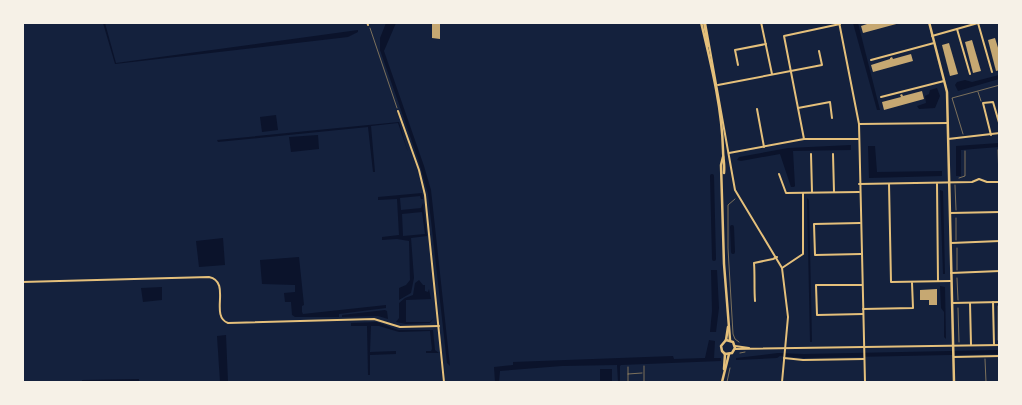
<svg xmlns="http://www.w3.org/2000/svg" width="1022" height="405" viewBox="0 0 1022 405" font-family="'IBM Plex Serif',serif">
<rect width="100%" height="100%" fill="#14213d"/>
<g fill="#0b132b" fill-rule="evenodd">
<polygon points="103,23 105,23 116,63 358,30 358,32 348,37 115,64"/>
<polygon points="386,23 396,23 384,51 424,166 431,190 450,366 447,363 428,194 418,159 380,50 380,38"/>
<polygon points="853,23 858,23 880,110 877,110"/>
<polygon points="999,75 999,79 958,91 955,85 957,82 965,80 972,82"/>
<polygon points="937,88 940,96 935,108 919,109 917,106 926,103 925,96 929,94 930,90"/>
<polygon points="276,115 278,130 262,132 260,117"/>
<polygon points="399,122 408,152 398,123 371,126 375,172 373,172 368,127 218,142 217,140"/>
<polygon points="318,135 319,149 291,152 289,137"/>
<polygon points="999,143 999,147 961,150 961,176 956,176 956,146"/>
<polygon points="851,145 851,150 793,151 795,186 794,187 791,187 780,154 741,161 737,160 739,157 788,148"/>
<polygon points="868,146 875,146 877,172 942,171 942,176 869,178"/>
<polygon points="940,190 943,191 945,274 943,274"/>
<path d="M 422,193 L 423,199 L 421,199 L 420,196 L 400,198 L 401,210 L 421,208 L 423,203 L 427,236 L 411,238 L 414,278 L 411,293 L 399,300 L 399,288 L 406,285 L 410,280 L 409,241 L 397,239 L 382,240 L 382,237 L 399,235 L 397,199 L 378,200 L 378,197 ZM 422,212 L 425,234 L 403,236 L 402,214 Z"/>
<polygon points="807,198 809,200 812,342 810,342"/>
<polygon points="223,238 225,265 199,267 196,241"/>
<polygon points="299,257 304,305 302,306 302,312 303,314 386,305 386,308 339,314 339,317 295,317 292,315 291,302 285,302 284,293 295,292 295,285 262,284 260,260"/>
<polygon points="711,270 717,270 719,308 716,332 710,332 712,311"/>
<polygon points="419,280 423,285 425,285 425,291 428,292 429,289 431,299 406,300 406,322 430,322 434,318 430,323 406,324 396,322 399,318 399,303 405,298 413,295 415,283"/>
<polygon points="940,286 945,287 946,339 944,337 944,312 941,308"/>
<polygon points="162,287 162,300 143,302 141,288"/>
<polygon points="385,310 387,311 388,319 378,316 342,317 342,315"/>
<polygon points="377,322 398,330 433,330 435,350 439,353 426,353 426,351 431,351 432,349 430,331 399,332 379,326 371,326 370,352 396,351 396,354 370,355 370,375 368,375 367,326 351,326 351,323"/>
<polygon points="226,335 228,382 220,382 217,336"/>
<polygon points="709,340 715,341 714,358 721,358 721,361 621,365 620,366 620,382 618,382 617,365 562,366 500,371 499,382 495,382 494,367 513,365 513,362 673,356 674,359 705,358"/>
<polygon points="1000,350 999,354 804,358 780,356 777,358 736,360 736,358 778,353 804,354"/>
<rect x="600" y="369" width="12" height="13"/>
<polygon points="139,379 139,382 82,382 82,380"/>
</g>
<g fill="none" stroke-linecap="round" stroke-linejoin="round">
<g stroke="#0b132b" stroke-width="4">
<polyline points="712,176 714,259"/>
<polyline points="732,227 733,252"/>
</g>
</g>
<g fill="#c6a872">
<polygon points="432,22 440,22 440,39 432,38"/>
<polygon points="873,22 900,22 900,23 863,33 861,26"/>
<polygon points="995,38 1000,54 1000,70 996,71 988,40"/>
<polygon points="972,40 981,71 973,73 965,42"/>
<polygon points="949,43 958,74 950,76 942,45"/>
<polygon points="911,54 913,61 873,72 871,65 890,59 890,58 892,57 893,59"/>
<polygon points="922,91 924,99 884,110 882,102 901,97 900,95 902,94 903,96"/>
<polygon points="937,289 937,305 929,305 929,300 920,300 920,290"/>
</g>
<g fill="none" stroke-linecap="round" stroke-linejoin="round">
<g stroke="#e5c07b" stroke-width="0.5">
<polyline points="998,22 1000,27"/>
<polyline points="370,28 397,108"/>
<polyline points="978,92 981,101"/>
<polyline points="963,134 952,98 1000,85"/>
<polyline points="998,150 999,178"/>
<polyline points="959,178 965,176 965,151"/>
<polyline points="955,185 956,210"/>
<polyline points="735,199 728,205 728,248 733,334 735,339 739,342"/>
<polyline points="956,218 956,240"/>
<polyline points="957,248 957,270"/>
<polyline points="957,278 958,300"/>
<polyline points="998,306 998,340"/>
<polyline points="958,308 959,342"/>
<polyline points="740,353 745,352"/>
<polyline points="985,359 986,382"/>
<polyline points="644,366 644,382"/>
<polyline points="628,367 628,382"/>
<polyline points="628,374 642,373"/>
<polyline points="727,382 730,368"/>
</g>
<g stroke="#e5c07b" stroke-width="2">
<polyline points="367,22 368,25"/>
<polyline points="705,22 735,190 782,268 788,317 782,382"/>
<polyline points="761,22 772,74"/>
<polyline points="839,22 859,124 865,382"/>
<polyline points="978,23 992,72"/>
<polyline points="957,29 970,74"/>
<polyline points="932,36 978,23"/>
<polyline points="871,60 934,43"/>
<polyline points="738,65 735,50 766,44"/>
<polyline points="718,85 822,65 819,51"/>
<polyline points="881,97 944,81"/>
<polyline points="798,108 830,102 832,118"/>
<polyline points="757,109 764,147"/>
<polyline points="398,111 419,170 425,195 444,382"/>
<polyline points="859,124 948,123"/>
<polyline points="991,135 983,103 993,102 1000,126"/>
<polyline points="804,139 784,36 840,24"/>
<polyline points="948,139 1000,133"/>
<polyline points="729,153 804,139 858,139"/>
<polyline points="811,154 812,192"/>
<polyline points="833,154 834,192"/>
<polyline points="779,174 786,193 859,192"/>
<polyline points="859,184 972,182 979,179 987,182 1000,182"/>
<polyline points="889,184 891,282 951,281"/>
<polyline points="937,184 938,281"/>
<polyline points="950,213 1000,212"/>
<polyline points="860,223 814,224 815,255 861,254"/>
<polyline points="951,243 1000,241"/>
<polyline points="782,268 803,254 803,193"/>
<polyline points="951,273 1000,271"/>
<path d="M 22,282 L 209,277 C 232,282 209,316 228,323 L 374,319 L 400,327 L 439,326"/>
<polyline points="862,285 816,285 817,315 863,314"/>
<path d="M 755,301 C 754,288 755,276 754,263 L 773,259 L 777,257"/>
<polyline points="993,302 994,345"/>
<polyline points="952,303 1000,302"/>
<polyline points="970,303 971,345"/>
<polyline points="863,309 913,308 912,283"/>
<polyline points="735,346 749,348"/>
<polyline points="735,349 1000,345"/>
<polyline points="954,357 1000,356"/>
<polyline points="784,358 803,360 864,359"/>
</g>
<polyline stroke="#e5c07b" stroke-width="2.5" points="929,22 947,92 954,382"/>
<g stroke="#e5c07b" stroke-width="2.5">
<path d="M 701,22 C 711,64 722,107 723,150 C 723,158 725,165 724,173"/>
<polyline points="704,22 708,46"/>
<polyline points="723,157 721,165 724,264 730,340"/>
<polyline points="726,340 728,327"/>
<polyline points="725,354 732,353 735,348 733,342 726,340"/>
<polyline points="725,354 722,351 721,346 726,340"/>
<polyline points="724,369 725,354"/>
<polyline points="722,382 729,354"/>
</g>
</g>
<rect width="1022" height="405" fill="none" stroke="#f6f1e7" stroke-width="48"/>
</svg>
